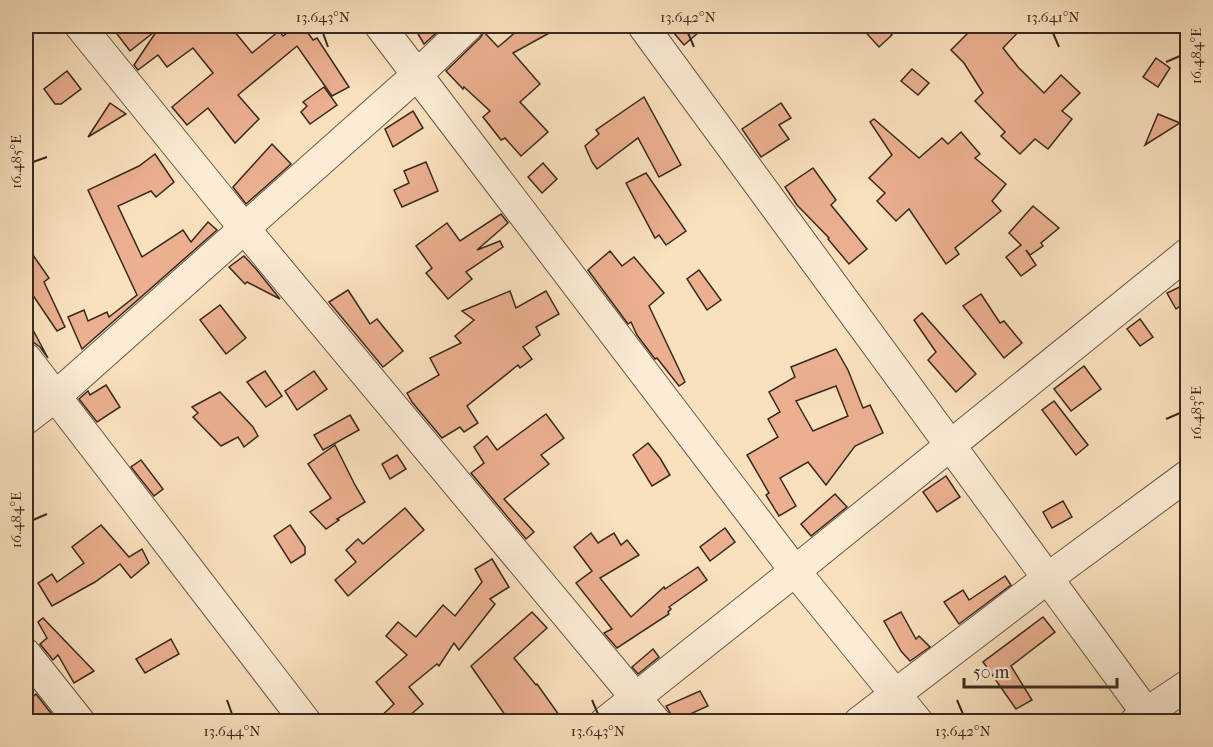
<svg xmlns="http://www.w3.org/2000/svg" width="1213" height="747" viewBox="0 0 1213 747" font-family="'IM FELL French Canon',serif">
<rect width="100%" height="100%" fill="#fae1be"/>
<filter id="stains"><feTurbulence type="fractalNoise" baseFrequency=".00333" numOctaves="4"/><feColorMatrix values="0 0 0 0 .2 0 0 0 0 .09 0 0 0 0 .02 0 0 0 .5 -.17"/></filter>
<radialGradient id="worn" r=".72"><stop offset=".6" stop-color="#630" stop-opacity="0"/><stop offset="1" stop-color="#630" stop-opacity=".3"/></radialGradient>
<g fill="#ecb090" stroke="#38291f" stroke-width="1.5" fill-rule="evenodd">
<polygon points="111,26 230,26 252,53 279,31 283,36 297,26 303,26 313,40 317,38 349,87 332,96 297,46 238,95 259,119 235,143 208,108 187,125 172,107 213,73 193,48 167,67 158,55 138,70 134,65 158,29 130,51"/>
<polygon points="430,26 444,26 424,44 418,34"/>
<polygon points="523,26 562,26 513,53 540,84 520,102 548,132 521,156 505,138 501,140 483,117 490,111 464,87 463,89 446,71 480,38 484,32 498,47"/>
<polygon points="683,26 706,26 684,45 674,33"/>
<polygon points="860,26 884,26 892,35 879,47"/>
<polygon points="975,26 1024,26 1003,48 1018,67 1044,93 1061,75 1080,93 1062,111 1072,119 1048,149 1035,139 1020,154 1001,136 1005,132 975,101 983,93 964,63 951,50"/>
<polygon points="1156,58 1170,68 1158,87 1143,77"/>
<polygon points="912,69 929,83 918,95 901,81"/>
<polygon points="67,71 81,89 61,104 55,104 44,89"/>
<polygon points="324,87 337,105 310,124 301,112 307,106 303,102"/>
<polygon points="644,97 681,165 659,177 638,138 597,169 592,162 585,146 599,134 596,130"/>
<polygon points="110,103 126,114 88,137"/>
<polygon points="781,103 791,118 779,125 789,139 761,157 742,129"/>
<polygon points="413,111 423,128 393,147 385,129"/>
<polygon points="1158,114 1180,123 1145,145"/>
<polygon points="874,119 919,158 942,138 948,144 961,132 980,154 975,158 1006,184 992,201 1001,211 955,248 959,254 946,264 909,209 896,221 877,201 885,193 869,178 892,155 870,122"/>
<polygon points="272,144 291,164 246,204 233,187"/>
<polygon points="155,154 174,182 156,197 151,191 118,206 142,257 183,230 191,242 208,222 217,230 82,349 68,317 84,310 88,321 107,312 109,317 137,295 88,190 139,166"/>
<polygon points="426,162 438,191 402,207 394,190 409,183 404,171"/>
<polygon points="543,163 557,179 542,193 528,177"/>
<polygon points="813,168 836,200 831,205 867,249 849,264 828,239 829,238 797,205 785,187"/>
<polygon points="646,173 686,231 666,245 659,235 655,238 626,183"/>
<polygon points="1033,206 1059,228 1041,243 1043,246 1030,255 1026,250 1036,265 1021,276 1006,257 1021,245 1009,233"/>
<polygon points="501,214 508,223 477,250 500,241 503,247 466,272 472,279 448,299 426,273 432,268 416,246 447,223 460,241"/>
<polygon points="26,245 49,278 44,282 65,327 57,331 26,285"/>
<polygon points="610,251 622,266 634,257 664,293 649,306 685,382 679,386 657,358 655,359 637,335 631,322 628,324 588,270"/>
<polygon points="244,256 256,269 280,299 247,282 245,284 229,267"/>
<polygon points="699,270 721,300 707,310 687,279"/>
<polygon points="1188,283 1188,300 1176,309 1167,293"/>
<polygon points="348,290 370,324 377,319 403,351 383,367 329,302"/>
<polygon points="510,291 516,308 546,291 559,314 536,327 540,335 523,347 532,359 520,368 518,365 467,406 478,423 464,432 460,427 442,438 412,402 407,393 439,375 430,358 461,343 455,336 474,320 462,311"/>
<polygon points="981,294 1000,323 1004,321 1022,343 1004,358 963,306"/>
<polygon points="220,305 246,338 226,354 200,320"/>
<polygon points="922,313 976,374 956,392 928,360 936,352 914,320"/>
<polygon points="26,317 48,358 40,347 33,342 26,341"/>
<polygon points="1140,319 1153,337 1140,346 1127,329"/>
<path d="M 836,349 L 848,370 L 863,408 L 870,405 L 883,433 L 855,446 L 826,485 L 808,462 L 780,478 L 796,506 L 779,516 L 766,495 L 769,493 L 747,455 L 778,437 L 768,419 L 780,412 L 769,392 L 795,377 L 791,367 ZM 836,386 L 848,416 L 813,431 L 796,401 Z"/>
<polygon points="1084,366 1101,389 1071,411 1054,389"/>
<polygon points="265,371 282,396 266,407 247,382"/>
<polygon points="314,371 327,389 297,410 285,391"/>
<polygon points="106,385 120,407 97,422 79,399 88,391 90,395"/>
<polygon points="220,392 253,427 258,436 244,447 238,437 221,446 193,417 198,413 192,407"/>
<polygon points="1054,401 1088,445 1076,455 1042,410"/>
<polygon points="546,414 564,438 541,455 549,464 504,499 534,532 526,539 471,473 484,463 474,447 487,436 497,450"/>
<polygon points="350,415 359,430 323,450 314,435"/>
<polygon points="648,443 660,458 670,475 652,486 633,455"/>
<polygon points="335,445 355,485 365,502 337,519 339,520 326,529 310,512 331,498 308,464"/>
<polygon points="397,455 406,469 390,479 382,464"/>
<polygon points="141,460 163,489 154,496 131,467"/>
<polygon points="946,476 960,497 937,512 923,492"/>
<polygon points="835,494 847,507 811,536 801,524"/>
<polygon points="1063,501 1072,517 1052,528 1043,512"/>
<polygon points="405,508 424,530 348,596 335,580 356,562 346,550 358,539 363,544"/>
<polygon points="101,525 129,557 142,549 149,563 131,578 120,564 95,582 52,606 38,583 52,574 57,582 84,563 72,547"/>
<polygon points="290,525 305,547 305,554 291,563 274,536"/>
<polygon points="725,528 735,542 710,561 700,547"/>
<polygon points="591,533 598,543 614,533 621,545 627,540 639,555 600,578 631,617 664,587 665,589 698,567 707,580 669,607 671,609 668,612 669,614 617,648 604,633 612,629 576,583 592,571 574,547"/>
<polygon points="492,559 509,587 490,599 495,604 459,650 454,643 439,666 437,664 409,687 423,704 402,722 375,722 394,704 376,682 407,655 386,636 398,622 416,637 443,605 455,616 482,582 475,569"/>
<polygon points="1005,576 1011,585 959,624 944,602 963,590 969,600"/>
<polygon points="532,612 547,628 514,658 536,685 537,684 564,722 510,722 471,666"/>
<polygon points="901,612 916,639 919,636 930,647 910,661 901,651 884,621"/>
<polygon points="1043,617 1055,632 1011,666 1032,700 1016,709 983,662"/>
<polygon points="43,618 69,645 94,671 74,683 58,655 53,660 40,644 47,638 38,622"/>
<polygon points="171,639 179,654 145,673 136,659"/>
<polygon points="653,649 659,657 638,674 632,667"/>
<polygon points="700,691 708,706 690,714 694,722 673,722 673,718 666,706"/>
<polygon points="36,694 54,717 57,722 37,722 26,706 26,702"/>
</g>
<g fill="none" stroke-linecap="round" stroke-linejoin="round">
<defs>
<g id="minor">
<polyline points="80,26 244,228 656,722"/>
<polyline points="380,26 795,571 918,722"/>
<polyline points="643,26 1153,722"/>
<polyline points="26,358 306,722"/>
<polyline points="26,419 56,396 418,74 468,26"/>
<polyline points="26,654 80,722"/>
<polyline points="605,722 795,571 1188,253"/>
<polyline points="859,722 1048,578 1188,475"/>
<polyline points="1135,722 1146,713 1188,685"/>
</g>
</defs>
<use href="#minor" stroke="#685747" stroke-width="32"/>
<use href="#minor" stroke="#fcecd5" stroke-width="30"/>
</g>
<path fill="none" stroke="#38291f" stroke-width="2" d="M 323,33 L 328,47M 688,33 L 694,47M 1053,33 L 1059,47M 1166,62 L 1180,56M 33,162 L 47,157M 1166,419 L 1180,413M 33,520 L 47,514M 227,700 L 232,714M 592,700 L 598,714M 957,700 L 963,714"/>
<rect width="1213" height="747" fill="none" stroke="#fae1be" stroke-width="66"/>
<path d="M964 678v9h153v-9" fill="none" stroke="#38291f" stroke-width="3"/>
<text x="973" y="678" font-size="18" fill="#38291f" stroke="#fcecd5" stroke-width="4.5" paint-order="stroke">50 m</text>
<rect x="33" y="33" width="1147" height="681" fill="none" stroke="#38291f" stroke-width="2"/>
<g font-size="15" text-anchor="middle" fill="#38291f">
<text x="323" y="22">13.643°N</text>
<text x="688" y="22">13.642°N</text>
<text x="1053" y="22">13.641°N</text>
<text transform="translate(1196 56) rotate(-90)" y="5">16.484°E</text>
<text transform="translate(16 162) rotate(-90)" y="5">16.485°E</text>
<text transform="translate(1196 413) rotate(-90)" y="5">16.483°E</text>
<text transform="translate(16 520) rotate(-90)" y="5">16.484°E</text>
<text x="232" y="736">13.644°N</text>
<text x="598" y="736">13.643°N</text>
<text x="963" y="736">13.642°N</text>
</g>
<rect width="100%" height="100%" filter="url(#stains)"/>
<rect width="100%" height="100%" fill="url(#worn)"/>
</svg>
